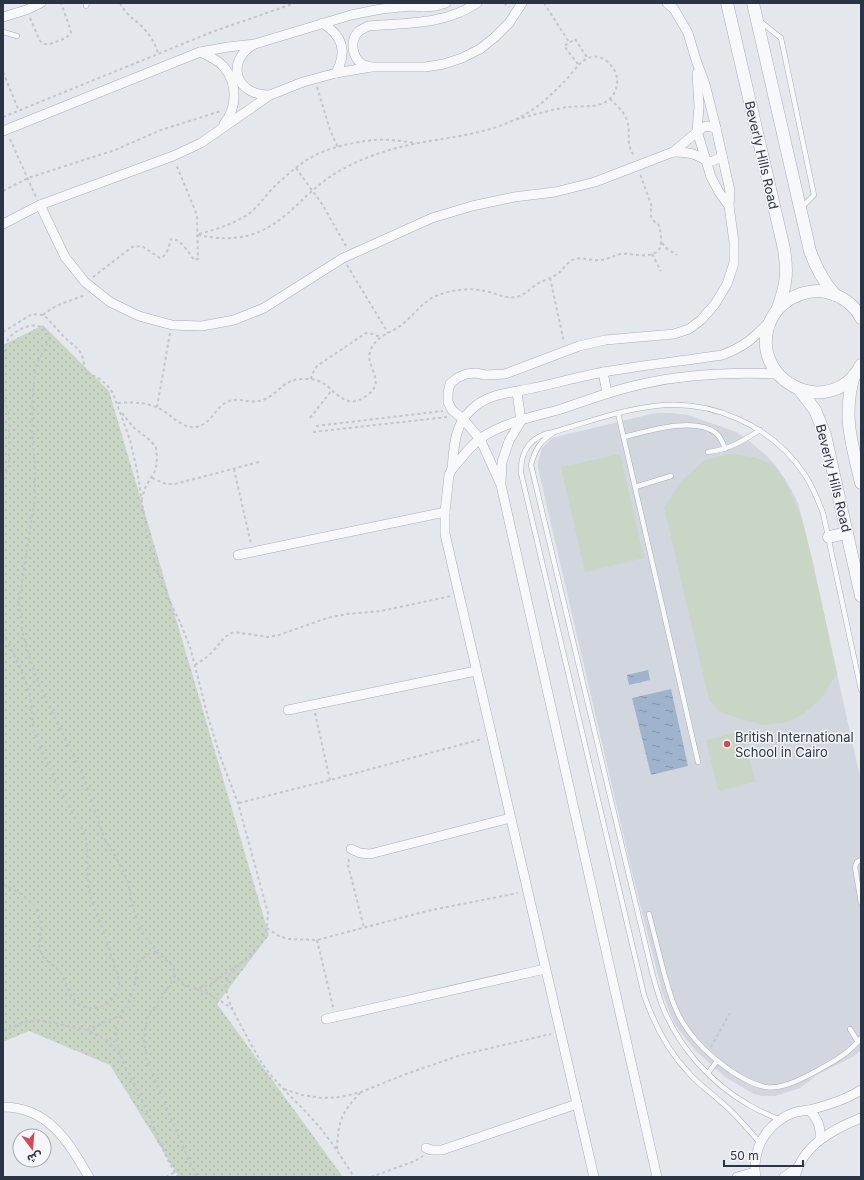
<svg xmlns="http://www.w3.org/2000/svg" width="864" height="1180" viewBox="0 0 864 1180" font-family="Inter,'Noto Sans Arabic',sans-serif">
<defs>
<pattern id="grass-dots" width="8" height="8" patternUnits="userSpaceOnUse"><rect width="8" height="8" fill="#c9d6c5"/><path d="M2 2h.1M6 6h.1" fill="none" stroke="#adb8ab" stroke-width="1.8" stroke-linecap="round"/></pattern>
<pattern id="water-ripples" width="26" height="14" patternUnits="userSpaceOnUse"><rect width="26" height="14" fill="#9fb4cc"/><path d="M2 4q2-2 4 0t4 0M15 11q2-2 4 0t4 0" fill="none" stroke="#8293a7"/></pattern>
</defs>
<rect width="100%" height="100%" fill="#e4e7ec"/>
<polygon fill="#d2d6de" points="655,413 672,413 688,415 736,432 747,439 767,456 776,466 791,489 798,503 809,547 861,782 861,1050 854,1056 817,1075 800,1088 775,1096 763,1096 754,1094 725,1077 696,1051 676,1026 669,1011 662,991 632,872 538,468 538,462 542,448 552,438"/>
<polygon fill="url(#grass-dots)" points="43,325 109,391 269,935 217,1004 343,1177 179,1177 110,1065 29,1031 3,1042 3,345"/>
<g fill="#c9d6c5">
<polygon points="620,454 644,558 585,572 561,467"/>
<polygon points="727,454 753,457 771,463 784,478 802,519 813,563 837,673 821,699 802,715 787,722 764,725 737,718 719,711 709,700 664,507 681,481 705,460"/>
<polygon points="743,731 755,782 718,791 706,740"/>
</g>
<g fill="url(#water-ripples)">
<polygon points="648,670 650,680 629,685 627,675"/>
<polygon points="671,689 688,766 651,775 632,698"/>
</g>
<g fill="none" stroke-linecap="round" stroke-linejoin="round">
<defs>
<g id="service">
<polyline points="86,6 87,3"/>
<polyline points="761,22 781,38 814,195 801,208"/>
<polyline points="3,32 17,36"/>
<polyline points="618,413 698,762"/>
<path d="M 553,433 C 540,441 535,450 531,465 L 652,972 C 655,983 658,994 662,1005 C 678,1046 710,1083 749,1105 C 759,1111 770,1115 780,1120"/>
<path d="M 624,437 C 648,431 694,416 716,433 C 721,437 723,443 725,449"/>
<path d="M 708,452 C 728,450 743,441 760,430"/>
<polyline points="635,487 671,476"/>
<polyline points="861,860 857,862 855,867 861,903"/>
<path d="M 649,914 C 654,934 659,953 664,973 C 668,987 672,1003 679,1016 C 692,1040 710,1056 731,1071 C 762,1091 774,1093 807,1076 C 827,1065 846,1057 861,1038"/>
<polyline points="850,1029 858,1042"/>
<polyline points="708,1073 717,1061"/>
<path d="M 760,1143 C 747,1128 735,1113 720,1101 C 709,1091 697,1083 688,1072 C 667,1050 654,1024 644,995 L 521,473 C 520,450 532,435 554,432 C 588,422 620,410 655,406 C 712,399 773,426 805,475 C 813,487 818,500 823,513 L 861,690"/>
</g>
<g id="minor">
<polyline points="3,17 26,10 41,3"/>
<path d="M 322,23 C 342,35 348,51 336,73"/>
<path d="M 253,45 C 225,62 236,96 270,95"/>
<path d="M 200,52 C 209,56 218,60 224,67 C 238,84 237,108 224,124"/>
<path d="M 371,67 C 368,66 364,65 362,64 C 351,56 350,40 359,31 C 362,29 365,28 368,26 C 405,23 445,25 477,3"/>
<polyline points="697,73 699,107 697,131 711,177 719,192 729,206"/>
<polyline points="3,131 200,52 228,47 255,44 351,15 381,9 411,6 424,7 436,6 446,3"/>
<path d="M 673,152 C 680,152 688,152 696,155 C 708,161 709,165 722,156"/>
<polyline points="40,205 65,257 85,282 110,302 139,316 172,325 202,326 234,320 264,308 343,258 432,218 472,206 514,197 555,192 595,182 673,152 702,128 706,126 716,128"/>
<polyline points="3,224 40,205 173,156 201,143 270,95 303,82 336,73 371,67 425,67 444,64 462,58 480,49 495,37 509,23 522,3"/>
<polyline points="603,372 607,393"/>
<path d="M 452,469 C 454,448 454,425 471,410 C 487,393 512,393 533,388 C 557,383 581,376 604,372 C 643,365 683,361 722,355 C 744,347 754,338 770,321"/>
<polyline points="501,482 502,462 509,441 521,421 517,392"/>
<polyline points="238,555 445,512"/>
<polyline points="288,710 476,671"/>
<polyline points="351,849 360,853 370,854 510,818"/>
<polyline points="326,1019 545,969"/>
<path d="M 3,1107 C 49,1107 69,1143 89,1177"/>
<path d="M 809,1110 C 818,1119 821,1127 820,1140"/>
<polyline points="426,1148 431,1150 442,1150 577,1104"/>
<path d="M 594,1177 L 445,534 L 445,512 L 449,475 L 452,469 C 461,459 470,446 481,438 C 503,423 532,417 558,410 C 586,401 613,390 642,384 C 687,374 731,372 777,374"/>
<polyline points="657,1177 501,485 480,439 463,419 452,410 448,402 448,393 450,384 457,378 466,374 476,373 485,375 505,374 579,346 605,340 674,334 689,329 701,320 715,304 727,284 734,263 734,242 729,206 730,191 716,128 705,84 696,60 688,33 674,9 667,3"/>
<polyline points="737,1177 755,1172"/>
<path d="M 756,1177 C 754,1168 755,1158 758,1149 C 763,1133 777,1119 793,1113 C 798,1111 804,1111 809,1110 C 825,1106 847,1099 861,1090"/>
<polyline points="784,1177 797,1168"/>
<path d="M 795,1177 C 802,1146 833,1129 861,1118"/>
</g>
<g id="tertiary">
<path d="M 727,3 L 784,249 C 788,274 786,285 778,308"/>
<path d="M 753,3 L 810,251 C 816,268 823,281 835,295"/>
<path d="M 861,318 C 854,303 836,292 819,291 C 806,291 793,296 783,304 C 776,310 771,318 768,327 C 753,378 819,416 855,375 C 857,372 859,368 861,365"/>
<path d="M 854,375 C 842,417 852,443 861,483"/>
<polyline points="799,389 815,410 825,435 861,596"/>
<polyline points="829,537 847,533"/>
</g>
</defs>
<use href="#service" stroke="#a9aeb7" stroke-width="5.5"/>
<use href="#minor" stroke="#a9aeb7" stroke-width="10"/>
<use href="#tertiary" stroke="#a9aeb7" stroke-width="13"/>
<g stroke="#c2c5cb" stroke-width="2" stroke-dasharray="3 3" stroke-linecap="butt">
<path d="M 120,3 C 128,18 136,19 146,31 C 152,38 156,45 158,54"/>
<polyline points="504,3 509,7"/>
<polyline points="544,3 569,42"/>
<polyline points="30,18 40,41 44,44 50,44 66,38 71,33 70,28 61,3"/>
<polyline points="578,64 564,46 575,39 588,59"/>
<polyline points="3,72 19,111"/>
<polyline points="317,87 330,130 338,148"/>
<path d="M 610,99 C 616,105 625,112 627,121 C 632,135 624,142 635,157"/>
<polyline points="3,117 212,32 295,3"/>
<polyline points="10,139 36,197"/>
<polyline points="296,168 322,204 346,246"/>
<polyline points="3,191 28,178 115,150 161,130 221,111"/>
<path d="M 199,234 C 217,229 234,224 250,213 C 258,206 264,198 271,190 C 280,181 290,172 301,164 C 320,149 349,143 373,140 C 387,139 402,141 416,143"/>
<path d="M 198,235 C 242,244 268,234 300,202 C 313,190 327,177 343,169 C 366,156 393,148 418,143 C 457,136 498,133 532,110 C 544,102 554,92 564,82 C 575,71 586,48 605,60 C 624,72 620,100 598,105 C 588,107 577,106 568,107 C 548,110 530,116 511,121"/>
<polyline points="662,243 667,249 677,255"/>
<polyline points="652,254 661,271"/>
<polyline points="347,265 388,333"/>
<path d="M 93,277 L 132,247 L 142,246 L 160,258 C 167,257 169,245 171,239 C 180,238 189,253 194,260 L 198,259 L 197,215 L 176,164"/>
<polyline points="550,278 564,342"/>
<path d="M 43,315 C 56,304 70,301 85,295"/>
<path d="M 3,332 L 32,314 L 43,315 L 47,318 L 65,338 L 78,349 L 82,355 L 85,369 L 87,372 L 90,375 L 97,377 L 106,384 L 113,393 L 130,440 L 137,470 L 147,534 L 157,569 L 168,598 L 180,622 L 190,647 L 208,717 L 221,759 L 238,803 L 268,913 L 267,928 L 261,942 L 251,956 L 209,985 L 200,988 L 191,987 L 183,984 L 175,976 L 173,966 L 156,951 L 141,931 L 133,908 L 128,882 L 116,857 L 104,838 L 84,778 L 39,685 L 29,656 L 22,630 L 19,601 L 35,498 L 35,467 L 32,430 L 33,391 L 36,365 L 50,339 C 45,318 21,325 10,337 C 4,344 4,353 3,362"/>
<polyline points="311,379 312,374 317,366 366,333 373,334 380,337"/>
<polyline points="3,394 9,415 9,464 3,482"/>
<path d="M 118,403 C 131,402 143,402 156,407 C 170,412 180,429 196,427 C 211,424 214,410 225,403 C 238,395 250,405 263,400 C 281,393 282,378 306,379 C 312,379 318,380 323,383 C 333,389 342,404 356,401 C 360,400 363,398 366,396 C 388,382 365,367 370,352 C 375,335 393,333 404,323 C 413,315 420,306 430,299 C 446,290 468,287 485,291 C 496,293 505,299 516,297 C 525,295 530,289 537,284 C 544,280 552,278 559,273 C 563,269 567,263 572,260 C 581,256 590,261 599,260 C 607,260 613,256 620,254 C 631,252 652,261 660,248 C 662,244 661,228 658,224 C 658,223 656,223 655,222 C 650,218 650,212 652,207 L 640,174"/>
<polyline points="157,407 170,333"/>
<polyline points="122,413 133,427 151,441 156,448 157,458 156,469 145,488 142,499"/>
<polyline points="310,418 332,390"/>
<polyline points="316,426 443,411"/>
<polyline points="313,432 447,417"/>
<polyline points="234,469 251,544"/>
<polyline points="152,478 166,484 175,484 259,462"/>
<path d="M 3,633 C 13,653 25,675 30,697 C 33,709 31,722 35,733 C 44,759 57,785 71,810 C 74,817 80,823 83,830 C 90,847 86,864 88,881 C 88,890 92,902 95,910 C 97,917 100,923 103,930 C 107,941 110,953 114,964 C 116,971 119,978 119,985 C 117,999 104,1010 89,1008 C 69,1005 69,985 60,972 C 54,964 43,961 40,951 C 38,945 40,941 40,936 C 42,926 40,916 35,907 C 28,896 14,891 3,884"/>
<path d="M 195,665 C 201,661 208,657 213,651 C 220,644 223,636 234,632 L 268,637 L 279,635 L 327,618 L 347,614 L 381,611 L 451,596"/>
<polyline points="315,713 330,780"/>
<polyline points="239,803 330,780 482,739"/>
<polyline points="349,859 348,865 364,928"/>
<polyline points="267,928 277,935 288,939 317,940 427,911 518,893"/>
<polyline points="317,940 333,1007"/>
<path d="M 156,951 L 147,955 L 137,964 C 136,977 135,988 130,999 C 125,1010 117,1017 116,1030 C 114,1053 133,1079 142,1100 C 154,1126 162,1153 178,1177"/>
<path d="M 234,968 C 218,986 231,1006 240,1024 C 248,1038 255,1053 264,1066 C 282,1091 307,1110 325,1134 C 336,1148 345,1163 354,1177"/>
<polyline points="175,976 160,1000 151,1011 146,1024 144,1039 147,1062 189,1161 197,1177"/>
<path d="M 194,988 C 208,993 220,1000 232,1009"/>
<polyline points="87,1030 119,1016"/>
<polyline points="3,1031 24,1022 39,1020 87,1030 106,1040 120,1054"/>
<polyline points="711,1047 731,1011"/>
<polyline points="284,1089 302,1095 322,1098 341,1097 361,1092 406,1074 461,1055 551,1034"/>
<path d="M 337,1149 C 338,1122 341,1113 360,1093"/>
<polyline points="166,1177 175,1172"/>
<polyline points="371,1177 415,1161 423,1156"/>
</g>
<use href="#service" stroke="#f7f8fa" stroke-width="4.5"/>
<use href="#minor" stroke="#f7f8fa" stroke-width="9"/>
<use href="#tertiary" stroke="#f7f8fa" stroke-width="12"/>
</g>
<circle fill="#d1495b" stroke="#f4f6f9" stroke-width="1.5" cx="727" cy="744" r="4"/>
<g text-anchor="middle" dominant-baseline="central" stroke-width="3" stroke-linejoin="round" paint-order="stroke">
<g font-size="13" fill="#2b3445" stroke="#f4f6f9">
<text transform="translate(762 155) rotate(77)">Beverly Hills Road</text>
<text transform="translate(834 478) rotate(76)">Beverly Hills Road</text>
</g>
<g font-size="13" fill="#2b3445" stroke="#f4f6f9" text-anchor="start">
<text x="735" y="737">British International<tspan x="735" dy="15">School in Cairo</tspan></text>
</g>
</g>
<rect width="864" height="1180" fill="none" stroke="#2b3445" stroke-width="8"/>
<g transform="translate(32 1148) rotate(164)"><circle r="19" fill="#f4f6f9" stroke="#a4a8b1"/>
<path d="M0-3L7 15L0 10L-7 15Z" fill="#d1495b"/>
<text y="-6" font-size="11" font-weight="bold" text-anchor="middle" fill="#2b3445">ش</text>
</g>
<path d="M724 1160v6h79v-6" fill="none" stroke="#2b3445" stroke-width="2"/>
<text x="730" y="1160" font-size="12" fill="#2b3445" stroke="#f4f6f9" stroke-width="3" paint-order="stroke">50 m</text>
</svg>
